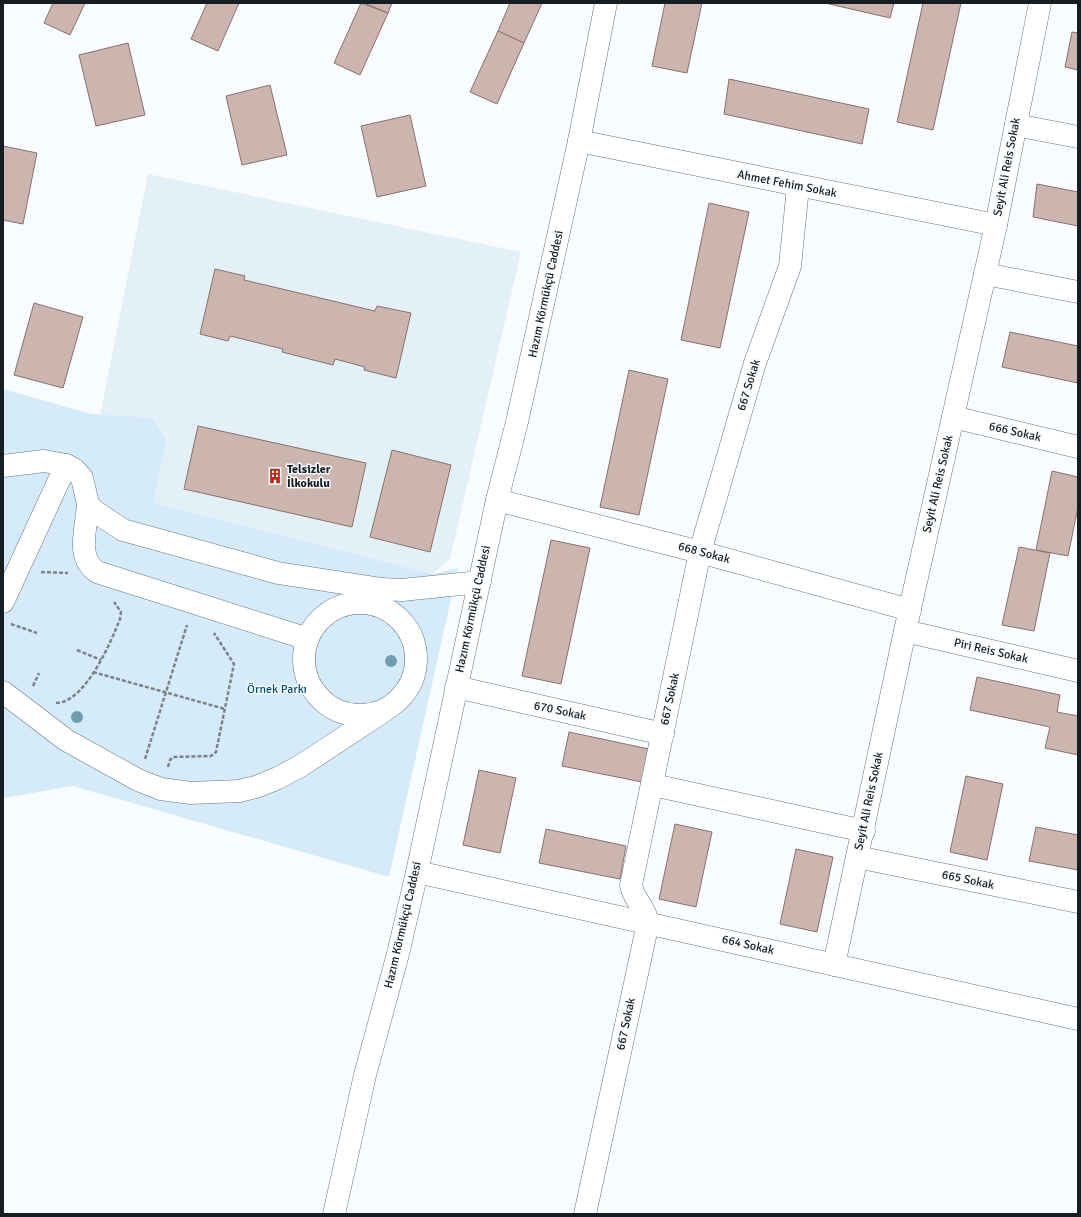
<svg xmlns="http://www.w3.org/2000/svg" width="1081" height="1217" viewBox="0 0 1081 1217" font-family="Signika,sans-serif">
<rect width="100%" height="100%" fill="#f8fcff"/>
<polygon fill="#e4f0f7" points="148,174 521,252 450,559 433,574 153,503 100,415"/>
<polygon fill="#d5ebfa" points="3,389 92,414 152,418 166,440 153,503 433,574 458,568 389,877 73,786 3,798"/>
<g fill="#cdb5af" stroke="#87716c">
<polygon points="53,3 85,3 70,35 44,23"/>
<polygon points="207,3 239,3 218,51 191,39"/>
<polygon points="361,3 388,13 360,75 334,63"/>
<polygon points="364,3 392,3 388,13"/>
<polygon points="510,3 542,3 524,43 498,31"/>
<polygon points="665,3 702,3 687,73 652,66"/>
<polygon points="825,3 894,3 890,18"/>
<polygon points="923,3 961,3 933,130 897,122"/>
<polygon points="498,31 524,43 497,104 470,92"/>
<polygon points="1072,32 1078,33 1078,70 1065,67"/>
<polygon points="128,43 145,115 96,126 79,55"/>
<polygon points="729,79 869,109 862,144 724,114"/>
<polygon points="270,85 287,155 242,165 226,96"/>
<polygon points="410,115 426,186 377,197 361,126"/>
<polygon points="3,146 37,153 23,224 3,220"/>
<polygon points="1037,184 1078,192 1078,226 1033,217"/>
<polygon points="709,203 749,212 720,348 681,340"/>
<polygon points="215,269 245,276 244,280 375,311 377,306 411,313 396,378 364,370 365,367 335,359 333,365 282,352 283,349 230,336 228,341 200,334"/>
<polygon points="34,303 83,317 63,388 14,375"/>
<polygon points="1010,332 1078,346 1078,383 1002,367"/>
<polygon points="629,370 668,379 639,515 600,507"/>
<polygon points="198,426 366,463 352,527 184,489"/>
<polygon points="392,450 451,465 430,552 370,537"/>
<polygon points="1052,471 1078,477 1078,507 1068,556 1036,550"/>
<polygon points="551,540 590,548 561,684 522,676"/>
<polygon points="1019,547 1050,553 1034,631 1002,625"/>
<polygon points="977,677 1060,695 1057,712 1078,716 1078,755 1045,748 1050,727 970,710"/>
<polygon points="569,732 649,749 642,782 562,766"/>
<polygon points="479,770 516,778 500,853 463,845"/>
<polygon points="966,776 1003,784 987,860 950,852"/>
<polygon points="675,824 712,832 696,907 659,899"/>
<polygon points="1036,827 1078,835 1078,870 1029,861"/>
<polygon points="546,829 626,846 620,879 539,863"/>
<polygon points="796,849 833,857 817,932 780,924"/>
</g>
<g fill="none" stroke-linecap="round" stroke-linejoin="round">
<defs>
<g id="minor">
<polyline points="1016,125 1078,137"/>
<polyline points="579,141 996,225"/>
<polyline points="985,274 1078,292"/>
<polyline points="953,417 1078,447"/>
<polyline points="3,466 44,461 66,465 74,469 82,478 88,504 93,510 123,530 278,573 382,589 402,590 480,582"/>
<polyline points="497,500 700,552 910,610"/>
<path d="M 88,504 C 87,527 75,557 97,572 L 308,639"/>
<polyline points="3,602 66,465"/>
<circle cx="360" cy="659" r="56"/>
<polyline points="905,631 1078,671"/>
<polyline points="456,687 663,734"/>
<polyline points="3,692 66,740 138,780 161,789 191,793 239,791 256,787 278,778 302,765 387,709"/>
<polyline points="653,785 864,831"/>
<polyline points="857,857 1078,902"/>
<polyline points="417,872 1078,1019"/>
<polyline points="834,965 905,631 996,225 1040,3"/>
<polyline points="334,1214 365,1075 398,954 417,872 497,500 517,422 579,141 606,3"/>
<path d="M 585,1214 L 648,923 C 646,908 633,899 631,885 L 700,552 L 755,363 L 790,266 L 798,187"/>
</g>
</defs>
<use href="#minor" stroke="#637582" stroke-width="23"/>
<g stroke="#7d8387" stroke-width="2.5" stroke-dasharray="4 2" stroke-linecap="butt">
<polyline points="41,572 68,573"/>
<polyline points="11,624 37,633"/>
<polyline points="77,650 101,660"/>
<polyline points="93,672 225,709"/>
<polyline points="33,686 39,673"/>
<path d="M 56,703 C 85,703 111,642 120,619 L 121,612 L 114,602"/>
<polyline points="145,759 187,625"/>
<polyline points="168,767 170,760 173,757 211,756 216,752 234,664 214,633"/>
</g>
<use href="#minor" stroke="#fff" stroke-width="22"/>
</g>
<g fill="#709cb0">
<circle cx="391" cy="661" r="6"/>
<circle cx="77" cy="717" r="6"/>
</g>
<defs>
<symbol id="building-bare" viewBox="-9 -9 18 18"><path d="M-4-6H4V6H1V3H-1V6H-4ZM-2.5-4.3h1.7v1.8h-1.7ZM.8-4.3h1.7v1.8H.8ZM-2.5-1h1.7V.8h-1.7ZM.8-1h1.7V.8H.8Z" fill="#b72b12" stroke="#f8fcff" stroke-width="2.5" paint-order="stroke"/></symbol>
</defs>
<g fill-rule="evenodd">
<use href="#building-bare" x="264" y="465" width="22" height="22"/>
</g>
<g text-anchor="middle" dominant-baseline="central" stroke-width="3" stroke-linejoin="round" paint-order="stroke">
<g font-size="12" fill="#161e23" stroke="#f8fcff">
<text transform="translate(1007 167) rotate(-79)">Seyit Ali Reis Sokak</text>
<text transform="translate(787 184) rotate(11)">Ahmet Fehim Sokak</text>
<text transform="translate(546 294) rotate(-78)">Hazım Körmükçü Caddesi</text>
<text transform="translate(749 385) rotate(-73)">667 Sokak</text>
<text transform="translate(1015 432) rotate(13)">666 Sokak</text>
<text transform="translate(938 484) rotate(-77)">Seyit Ali Reis Sokak</text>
<text transform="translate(704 553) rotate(15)">668 Sokak</text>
<text transform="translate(473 609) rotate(-78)">Hazım Körmükçü Caddesi</text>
<text transform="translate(991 651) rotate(13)">Piri Reis Sokak</text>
<text transform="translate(670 699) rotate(-78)">667 Sokak</text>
<text transform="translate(560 711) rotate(12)">670 Sokak</text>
<text transform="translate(869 801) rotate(-78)">Seyit Ali Reis Sokak</text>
<text transform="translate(968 880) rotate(12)">665 Sokak</text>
<text transform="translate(403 925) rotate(-77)">Hazım Körmükçü Caddesi</text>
<text transform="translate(748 945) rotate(13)">664 Sokak</text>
<text transform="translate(626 1024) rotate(-78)">667 Sokak</text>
</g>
<g font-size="12" font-weight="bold" fill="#161e23" stroke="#f8fcff" text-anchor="start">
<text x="287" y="469">Telsizler<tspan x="287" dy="14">İlkokulu</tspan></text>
</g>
<g font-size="12" fill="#004d70" stroke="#f8fcff">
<text x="277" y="689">Örnek Parkı</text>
</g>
</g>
<rect width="1081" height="1217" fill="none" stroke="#161e23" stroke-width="8"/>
</svg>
